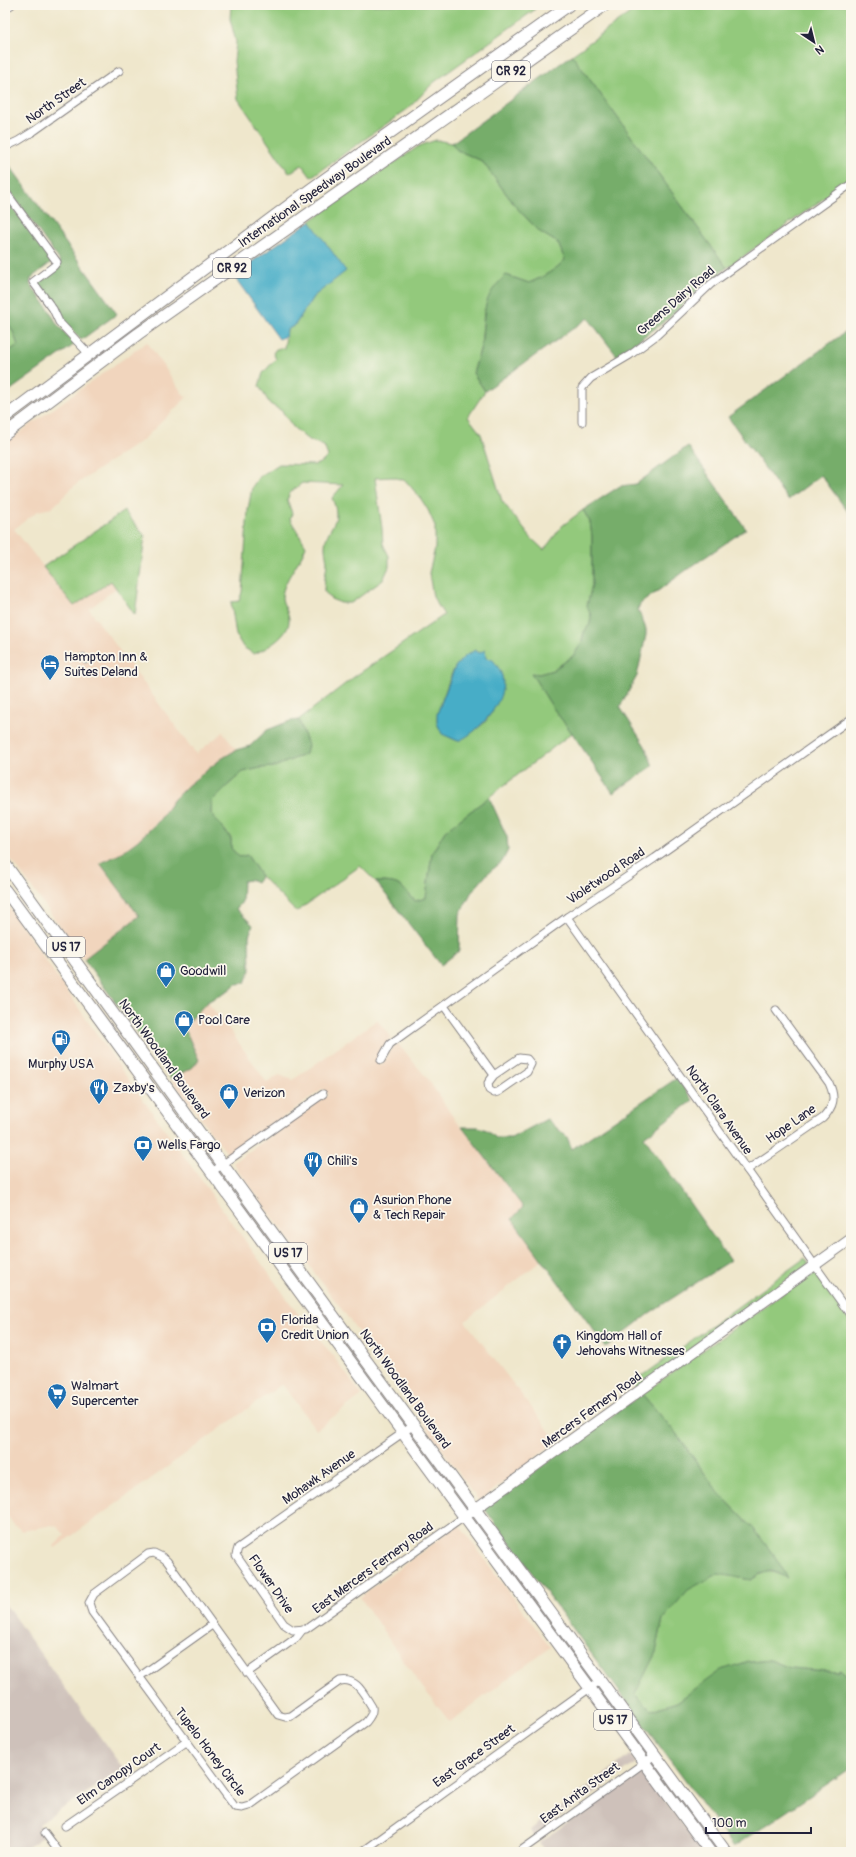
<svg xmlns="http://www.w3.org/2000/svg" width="856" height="1857" viewBox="0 0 856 1857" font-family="Pangolin,sans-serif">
<rect width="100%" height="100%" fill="#fbf7ec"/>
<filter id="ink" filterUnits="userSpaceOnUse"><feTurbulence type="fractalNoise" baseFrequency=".025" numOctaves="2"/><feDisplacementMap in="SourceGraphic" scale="8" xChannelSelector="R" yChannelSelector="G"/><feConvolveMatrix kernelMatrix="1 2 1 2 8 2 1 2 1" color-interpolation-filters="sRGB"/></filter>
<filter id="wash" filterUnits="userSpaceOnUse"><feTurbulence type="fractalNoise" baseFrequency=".012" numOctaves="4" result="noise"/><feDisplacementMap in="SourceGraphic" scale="16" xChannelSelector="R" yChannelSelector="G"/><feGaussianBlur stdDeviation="0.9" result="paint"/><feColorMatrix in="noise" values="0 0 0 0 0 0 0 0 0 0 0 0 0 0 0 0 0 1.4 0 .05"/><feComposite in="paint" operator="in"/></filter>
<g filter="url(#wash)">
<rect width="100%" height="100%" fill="#efe7cc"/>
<g fill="#f1d5bd">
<polygon points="147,342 185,397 188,396 144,439 75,485 52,508 38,511 14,529 74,606 111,580 116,588 89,609 196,754 223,732 236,750 221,759 211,768 137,841 118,855 101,863 139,916 84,959 5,851 5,443"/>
<polygon points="5,902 123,1072 304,1322 329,1351 362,1395 316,1430 282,1384 55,1548 54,1546 65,1535 58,1527 52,1525 23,1531 14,1525 5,1512"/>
<polygon points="207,1002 227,1026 267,1083 279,1075 293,1080 377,1020 392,1038 387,1042 376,1061 382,1065 393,1047 398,1044 427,1078 451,1114 523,1207 512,1219 542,1260 465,1321 557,1441 479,1501 354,1326 233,1163 328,1095 323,1089 229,1156 171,1079 193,1067 199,1060 183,1027"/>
<polygon points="459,1525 550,1647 450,1722 416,1679 360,1597"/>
</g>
<g fill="#cec1ba">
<polygon points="5,1604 123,1769 39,1824 43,1829 40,1832 43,1837 21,1852 5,1852"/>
<polygon points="630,1755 636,1763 534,1836 530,1830"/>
<polygon points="641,1769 703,1852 545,1852 539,1843"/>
</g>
<g fill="#93c97b" stroke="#5a765b" fill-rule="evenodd">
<polygon points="231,5 538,5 533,11 433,83 409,108 311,177 302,165 289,173 238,99 234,61 236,42 230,19"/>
<polygon points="641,5 851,5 851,179 727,268 572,55"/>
<path d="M 436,140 L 452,143 L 457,150 L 482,161 L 516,207 L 540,232 L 558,243 L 565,260 C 554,271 543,277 529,283 L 506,275 L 484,311 L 481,346 L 473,373 L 485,391 L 468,417 L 481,434 L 502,501 L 531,538 L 544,550 L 562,526 L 583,510 L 590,522 L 592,536 L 592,585 L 587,606 L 591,616 L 590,624 L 584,632 L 581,644 L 573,656 L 553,670 L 539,674 L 532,674 L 553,708 L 572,733 L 445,831 L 432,853 L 426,898 L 415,901 C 400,884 399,882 376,882 L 360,866 L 296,912 L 261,876 L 247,855 L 239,857 L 231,848 L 231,838 L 211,813 L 212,801 L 227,786 L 243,772 L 260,768 L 274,767 L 306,754 L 299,721 L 297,721 L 354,677 L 444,615 L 433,597 L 429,573 L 435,548 L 435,526 L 428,510 L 421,499 L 406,481 L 393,477 L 375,478 L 382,528 L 383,544 L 389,556 L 389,567 L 383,580 L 351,603 L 341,603 L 331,599 L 324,591 C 324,581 326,572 327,563 C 327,558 325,553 325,548 C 325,525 344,526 332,498 L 343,485 L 302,483 L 290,493 L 287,500 L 292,513 L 290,519 L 306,546 C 300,563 283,580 282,597 C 282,605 290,613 289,621 C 289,636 266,649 254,654 L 243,647 L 236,635 L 231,602 L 239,601 L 242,592 L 248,510 L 252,487 L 259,477 L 279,464 L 315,465 L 322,462 L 328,456 L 324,446 L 307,439 L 293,427 L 282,411 L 270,404 L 259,386 L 263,373 L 276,359 L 273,353 L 276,349 L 284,348 L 287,330 L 295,325 L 313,297 L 345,271 L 310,221 L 419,146 ZM 475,650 C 484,656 494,663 500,672 C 509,684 492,714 484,723 C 477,730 466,735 458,741 C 429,729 436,717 445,692 C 448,684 451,673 456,666 C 461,659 468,656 475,650 Z"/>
<polygon points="5,319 12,329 18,345 5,354"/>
<polygon points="124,511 145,536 135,615 111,581 74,606 43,567"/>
<polygon points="805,1258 809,1264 637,1388 633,1383"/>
<path d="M 814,1271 L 851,1323 L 851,1679 L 841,1670 L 838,1672 L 790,1668 L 770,1660 L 743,1663 L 698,1687 L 677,1702 L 651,1710 L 634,1694 L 656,1652 L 663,1619 L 688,1589 L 718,1573 L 751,1580 C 770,1567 769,1572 787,1577 L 754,1529 L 718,1492 L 675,1432 L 642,1394 Z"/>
</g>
<g fill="#76ad6b" stroke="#4c6853">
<path d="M 572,55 L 727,268 L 708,281 L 668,319 L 617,356 L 588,318 L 485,391 L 473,373 C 476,364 479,355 481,346 C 486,313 479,300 506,275 L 529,283 C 543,277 554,271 565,260 L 558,243 L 540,232 L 516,207 L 482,161 L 457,150 L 452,143 Z"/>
<path d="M 5,159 L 117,314 L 81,340 L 62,319 L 56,307 L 38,283 C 46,277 60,271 60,261 L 5,185 Z"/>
<polygon points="10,204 53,261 31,278 30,284 50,311 57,324 75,344 5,394 5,354 18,345 12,329 5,319 5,208"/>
<polygon points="851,328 851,516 821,475 788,500 728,417"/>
<polygon points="688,446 746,529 688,569 640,604 638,609 646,629 646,635 637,676 620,707 645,746 653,766 613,793 572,733 553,708 531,673 539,674 553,670 573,656 581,644 584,632 590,624 591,616 587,606 592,585 592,536 590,522 583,510 620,486 636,484"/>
<polygon points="299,720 308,745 306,754 274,767 260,768 243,772 227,786 212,801 211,813 231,839 231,848 239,857 247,855 261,876 256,883 250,880 243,881 242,902 236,909 253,925 249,936 250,970 245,983 236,984 229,990 207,1002 184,1027 199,1060 193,1067 171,1079 84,959 139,916 100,863 118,855 137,841 158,822 174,799 187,786 221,759 236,750 250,746 267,730 290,721"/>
<path d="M 489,797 L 507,837 L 508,850 L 502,862 L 488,873 L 471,893 L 460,914 L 459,951 L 441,965 L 376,882 C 399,882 400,884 415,901 L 426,898 L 432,853 L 445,831 Z"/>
<polygon points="677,1078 693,1100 644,1137 730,1261 651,1312 606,1347 512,1219 523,1207 462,1127 478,1127 487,1130 496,1138 511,1138 547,1119 567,1137 572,1149"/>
<polygon points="642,1394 675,1432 718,1492 754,1529 776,1558 788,1578 771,1571 760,1574 751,1580 718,1574 688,1590 663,1619 656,1652 635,1694 651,1710 677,1702 721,1670 743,1663 770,1660 790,1668 838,1672 841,1670 851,1679 851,1768 734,1847 484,1508"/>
</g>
<g fill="#47adc7" stroke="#346881">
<polygon points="310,221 346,271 313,297 295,325 287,330 286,336 279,339 233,275"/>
<polygon points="82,649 89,659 85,662 78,652"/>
<path d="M 475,650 L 479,653 L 485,650 L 486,658 L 493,660 C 496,664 499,668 501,673 C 511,697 479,733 458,741 L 442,734 L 437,723 L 437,714 L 455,667 L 464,657 Z"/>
</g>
</g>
<g filter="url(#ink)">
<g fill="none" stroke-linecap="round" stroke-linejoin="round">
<defs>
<g id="street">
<polyline points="5,9 11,5"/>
<polyline points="5,147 18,141 34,131 119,71"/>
<polyline points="5,191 57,262 54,266 33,282 53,309 59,322 89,354"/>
<polyline points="582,422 582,388 591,378 630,355 657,335 711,284 851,184"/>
<polyline points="567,917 851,1316"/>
<polyline points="444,1006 494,1075 488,1083 489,1090 494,1093 498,1092 527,1072 531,1064 527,1059 519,1058 494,1075"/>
<polyline points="381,1060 390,1044 567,917 655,858 851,719"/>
<path d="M 747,1170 L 823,1118 C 834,1106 836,1098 829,1083 L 776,1010"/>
<polyline points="212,1172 323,1094"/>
<polyline points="414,1425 238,1548 236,1555 284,1624 293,1630 306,1629 464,1517"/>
<path d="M 154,1553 L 162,1557 L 167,1561 L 278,1715 L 285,1717 L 291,1716 L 340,1681 C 357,1677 364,1695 372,1707 C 373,1713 370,1717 366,1722 L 249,1806 L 242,1808 L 235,1807 L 92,1612 L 89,1603 L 94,1594 L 148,1554 Z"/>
<polyline points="247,1673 296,1638 303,1629"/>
<polyline points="139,1677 212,1625"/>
<polyline points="65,1826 186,1742"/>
<polyline points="45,1833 59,1852"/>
<polyline points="362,1852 601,1680"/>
<polyline points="519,1852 655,1755"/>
</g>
<polyline id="secondary" points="464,1517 851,1239"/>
<g id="primary">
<polyline points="5,417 311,189 569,5"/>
<polyline points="5,434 138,334 605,5"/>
<polyline points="5,864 223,1165 726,1852"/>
<polyline points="5,890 710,1852"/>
</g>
</defs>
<use href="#street" stroke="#888484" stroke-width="9"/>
<use href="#secondary" stroke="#888484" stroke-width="12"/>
<use href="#primary" stroke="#888484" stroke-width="13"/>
<use href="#street" stroke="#fff" stroke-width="7"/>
<use href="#secondary" stroke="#fff" stroke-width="10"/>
<use href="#primary" stroke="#fff" stroke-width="11"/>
</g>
</g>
<defs>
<symbol id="hotel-pin" viewBox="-11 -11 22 30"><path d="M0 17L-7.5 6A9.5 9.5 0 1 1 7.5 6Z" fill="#1f6fb2" stroke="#fbf7ec"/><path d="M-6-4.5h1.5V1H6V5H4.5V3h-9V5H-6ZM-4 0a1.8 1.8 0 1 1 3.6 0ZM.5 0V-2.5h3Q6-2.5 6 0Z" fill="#fff"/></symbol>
<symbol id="shop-pin" viewBox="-11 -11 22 30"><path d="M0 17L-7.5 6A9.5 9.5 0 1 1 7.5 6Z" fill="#1f6fb2" stroke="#fbf7ec"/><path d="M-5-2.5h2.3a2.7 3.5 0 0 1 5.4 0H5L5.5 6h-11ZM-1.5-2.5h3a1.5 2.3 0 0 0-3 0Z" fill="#fff"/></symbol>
<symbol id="fuel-pin" viewBox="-11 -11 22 30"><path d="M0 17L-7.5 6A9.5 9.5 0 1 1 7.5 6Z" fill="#1f6fb2" stroke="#fbf7ec"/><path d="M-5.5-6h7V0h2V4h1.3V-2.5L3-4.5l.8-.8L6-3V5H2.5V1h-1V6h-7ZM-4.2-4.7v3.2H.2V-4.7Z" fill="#fff"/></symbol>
<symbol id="restaurant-pin" viewBox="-11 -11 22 30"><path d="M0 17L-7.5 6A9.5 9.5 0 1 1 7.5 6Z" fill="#1f6fb2" stroke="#fbf7ec"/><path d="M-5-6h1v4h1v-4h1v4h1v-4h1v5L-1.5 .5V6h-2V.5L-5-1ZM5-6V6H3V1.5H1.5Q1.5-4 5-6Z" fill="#fff"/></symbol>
<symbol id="bank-pin" viewBox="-11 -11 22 30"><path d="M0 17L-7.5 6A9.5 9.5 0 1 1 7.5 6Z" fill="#1f6fb2" stroke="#fbf7ec"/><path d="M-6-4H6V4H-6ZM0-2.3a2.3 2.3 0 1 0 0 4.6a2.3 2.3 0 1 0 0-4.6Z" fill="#fff"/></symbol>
<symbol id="church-pin" viewBox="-11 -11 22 30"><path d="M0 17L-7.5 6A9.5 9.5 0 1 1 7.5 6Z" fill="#1f6fb2" stroke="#fbf7ec"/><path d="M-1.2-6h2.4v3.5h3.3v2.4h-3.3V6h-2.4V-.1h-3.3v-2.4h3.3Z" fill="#fff"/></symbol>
<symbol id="supermarket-pin" viewBox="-11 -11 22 30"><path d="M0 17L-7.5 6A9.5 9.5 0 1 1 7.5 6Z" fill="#1f6fb2" stroke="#fbf7ec"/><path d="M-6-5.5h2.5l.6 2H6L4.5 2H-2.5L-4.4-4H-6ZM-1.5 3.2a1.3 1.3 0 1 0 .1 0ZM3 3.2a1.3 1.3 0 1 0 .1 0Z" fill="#fff"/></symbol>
</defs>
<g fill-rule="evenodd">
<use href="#hotel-pin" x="39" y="653" width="22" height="30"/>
<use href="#shop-pin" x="155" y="960" width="22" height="30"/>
<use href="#shop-pin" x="173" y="1009" width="22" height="30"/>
<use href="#fuel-pin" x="50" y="1028" width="22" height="30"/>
<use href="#restaurant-pin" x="88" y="1077" width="22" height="30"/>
<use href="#shop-pin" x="218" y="1082" width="22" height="30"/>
<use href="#bank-pin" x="132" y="1134" width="22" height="30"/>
<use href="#restaurant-pin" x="302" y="1150" width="22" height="30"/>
<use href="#shop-pin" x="348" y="1196" width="22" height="30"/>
<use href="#bank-pin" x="256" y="1316" width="22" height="30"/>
<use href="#church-pin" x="551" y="1332" width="22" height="30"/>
<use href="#supermarket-pin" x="46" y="1382" width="22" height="30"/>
</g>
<g text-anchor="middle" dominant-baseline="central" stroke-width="3.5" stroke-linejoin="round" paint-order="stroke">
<g fill="#fbf7ec" stroke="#636270" stroke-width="1">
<rect x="492" y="61" width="38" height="20" rx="3"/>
<rect x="213" y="258" width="38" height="20" rx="3"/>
<rect x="47" y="937" width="38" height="20" rx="3"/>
<rect x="269" y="1243" width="38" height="20" rx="3"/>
<rect x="594" y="1710" width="38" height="20" rx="3"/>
</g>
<g font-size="12" font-weight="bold" fill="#22223b">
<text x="511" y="71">CR 92</text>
<text x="232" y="268">CR 92</text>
<text x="66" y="947">US 17</text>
<text x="288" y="1253">US 17</text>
<text x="613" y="1720">US 17</text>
</g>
<g font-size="13" fill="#22223b" stroke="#fbf7ec">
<text transform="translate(56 101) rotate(-35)">North Street</text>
<text transform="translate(315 192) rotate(-35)">International Speedway Boulevard</text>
<text transform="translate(676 301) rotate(-41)">Greens Dairy Road</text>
<text transform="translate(606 876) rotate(-34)">Violetwood Road</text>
<text transform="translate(164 1059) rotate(54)">North Woodland Boulevard</text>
<text transform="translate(719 1110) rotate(55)">North Clara Avenue</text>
<text transform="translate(791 1124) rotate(-35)">Hope Lane</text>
<text transform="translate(405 1389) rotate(54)">North Woodland Boulevard</text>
<text transform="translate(592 1410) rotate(-36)">Mercers Fernery Road</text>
<text transform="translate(319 1477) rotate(-35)">Mohawk Avenue</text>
<text transform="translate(373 1568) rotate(-36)">East Mercers Fernery Road</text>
<text transform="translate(271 1584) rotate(55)">Flower Drive</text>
<text transform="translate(210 1752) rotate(53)">Tupelo Honey Circle</text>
<text transform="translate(474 1756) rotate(-36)">East Grace Street</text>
<text transform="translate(119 1774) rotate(-35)">Elm Canopy Court</text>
<text transform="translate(580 1793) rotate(-36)">East Anita Street</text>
</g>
<g font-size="13" fill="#22223b" stroke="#fbf7ec" text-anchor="start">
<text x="64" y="657">Hampton Inn &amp;<tspan x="64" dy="15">Suites Deland</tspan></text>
<text x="180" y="971">Goodwill</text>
<text x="198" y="1020">Pool Care</text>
<text x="61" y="1064" text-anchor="middle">Murphy USA</text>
<text x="113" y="1088">Zaxby's</text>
<text x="243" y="1093">Verizon</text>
<text x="157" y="1145">Wells Fargo</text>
<text x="327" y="1161">Chili's</text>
<text x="373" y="1200">Asurion Phone<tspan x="373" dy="15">&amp; Tech Repair</tspan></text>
<text x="281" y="1320">Florida<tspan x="281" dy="15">Credit Union</tspan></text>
<text x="576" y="1336">Kingdom Hall of<tspan x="576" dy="15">Jehovahs Witnesses</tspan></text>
<text x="71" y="1386">Walmart<tspan x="71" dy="15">Supercenter</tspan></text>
</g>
</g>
<rect width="856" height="1857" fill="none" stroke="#fbf7ec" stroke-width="20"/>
<g transform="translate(814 42) rotate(145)" stroke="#fbf7ec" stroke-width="3" paint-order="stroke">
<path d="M0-3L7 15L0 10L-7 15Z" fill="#22223b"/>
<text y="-6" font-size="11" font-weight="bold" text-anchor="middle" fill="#22223b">N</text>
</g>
<path d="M706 1827v6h105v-6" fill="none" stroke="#22223b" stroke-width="2"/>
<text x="712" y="1827" font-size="12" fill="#22223b" stroke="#fbf7ec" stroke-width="3" paint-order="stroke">100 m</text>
</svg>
